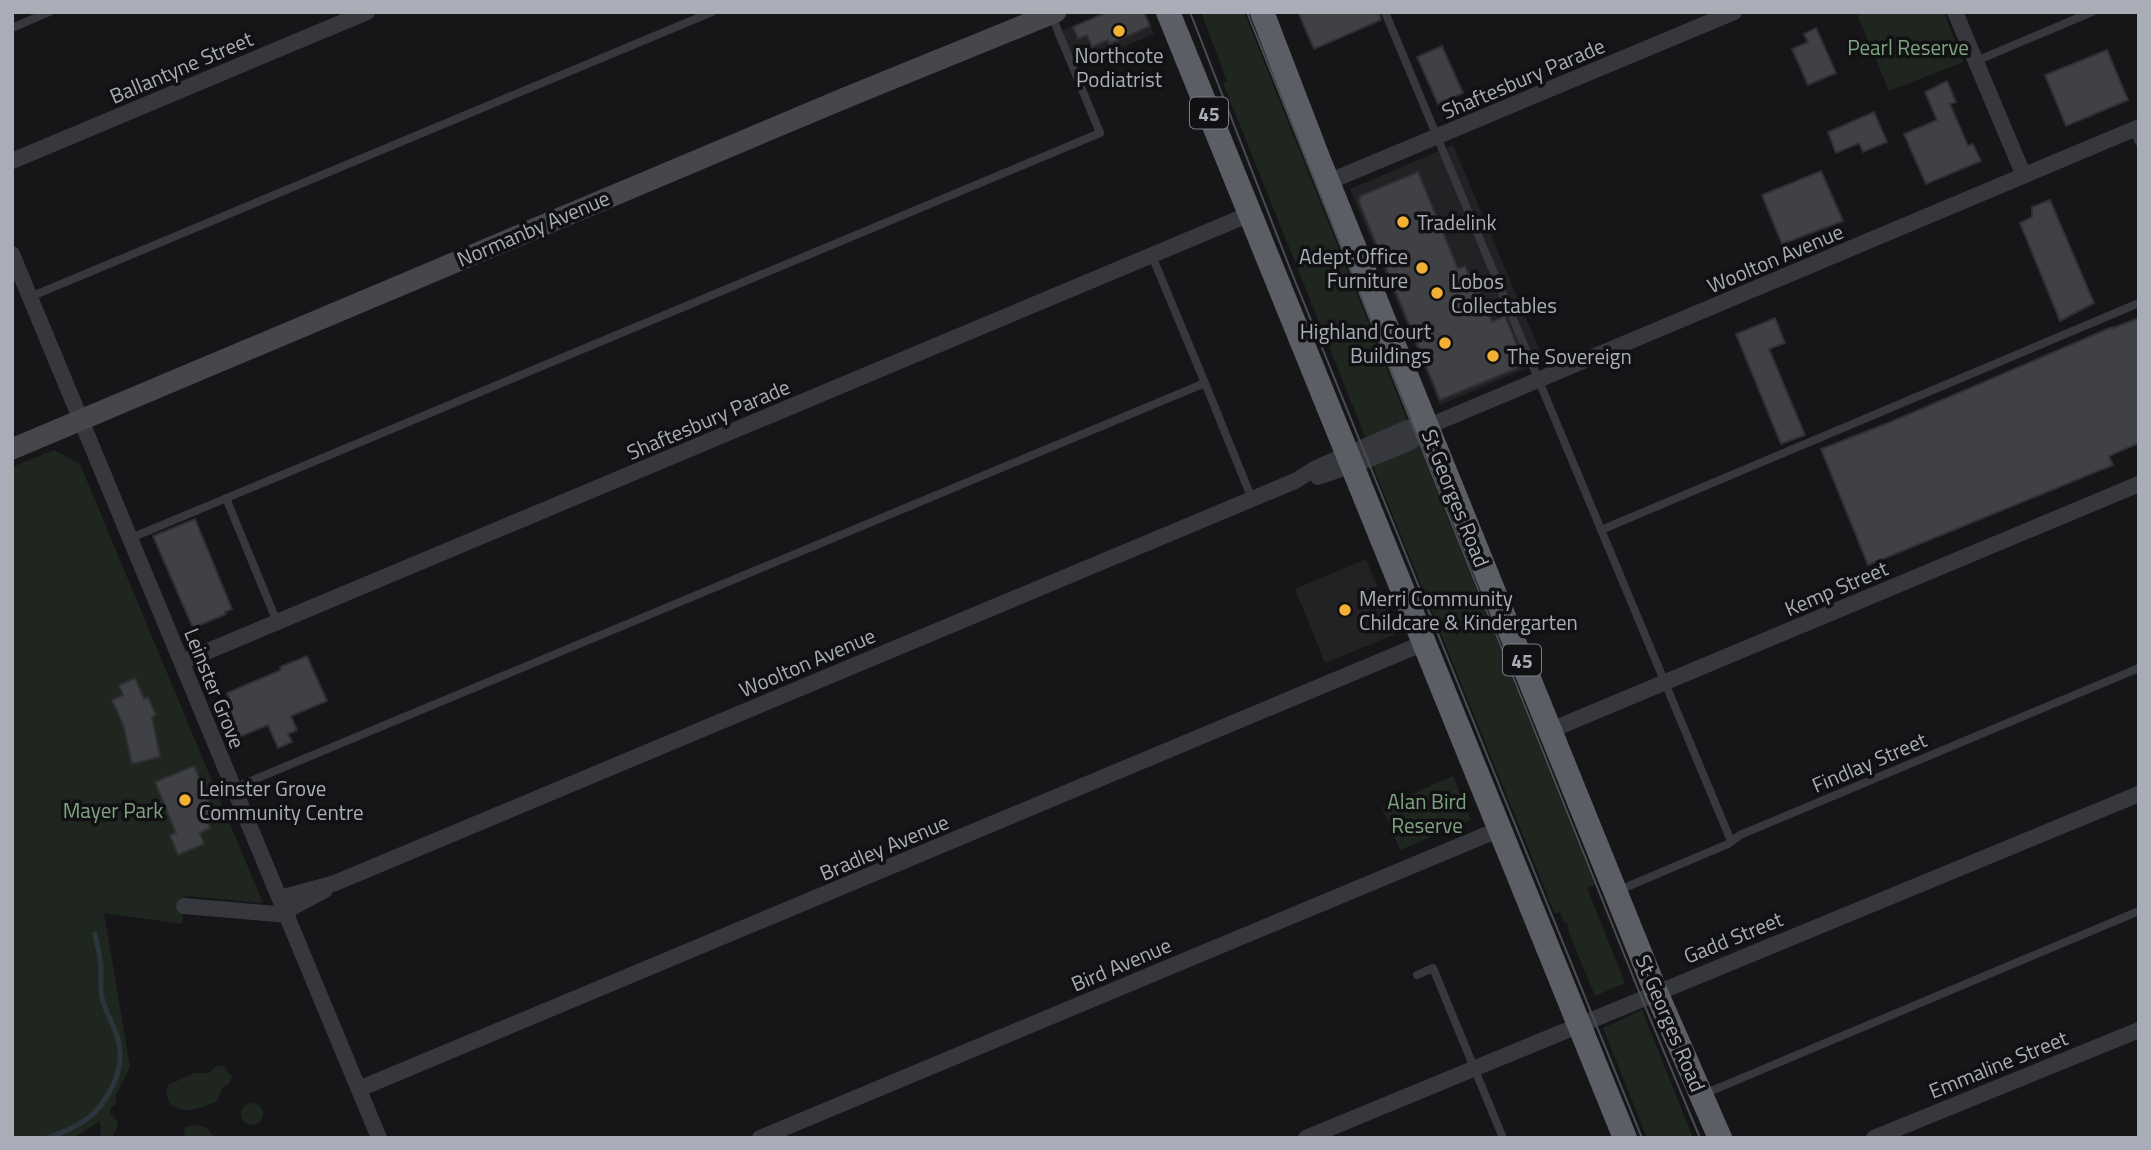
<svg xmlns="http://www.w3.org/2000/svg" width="2151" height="1150" viewBox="0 0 2151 1150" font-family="'Titillium Web',sans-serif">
<rect width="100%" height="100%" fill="#161618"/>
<g fill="#222225">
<polygon points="1107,12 1144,12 1154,34 1070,69 1054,34"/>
<polygon points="1453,145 1544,361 1440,405 1350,189"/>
<polygon points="1366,559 1395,630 1393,635 1325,663 1295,589"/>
</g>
<g fill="#1e261f">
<polygon points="1201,12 1244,12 1408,422 1366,439 1223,83 1227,81"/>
<polygon points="1856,12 1944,12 1963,62 1889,91"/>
<polygon points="1418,444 1595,885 1587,888 1625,983 1595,996 1569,933 1567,922 1564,922 1560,912 1555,914 1372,464"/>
<polygon points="54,450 80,464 263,903 185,896 182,924 104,913 130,1067 115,1097 117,1100 116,1104 110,1108 110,1113 117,1121 118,1126 112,1138 100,1138 101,1126 99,1122 73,1138 12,1138 12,467"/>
<polygon points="1453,776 1471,820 1400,850 1382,807"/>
<polygon points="1642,1010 1693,1138 1647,1138 1603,1028"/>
<path d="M 218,1065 L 224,1067 L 232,1077 L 229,1084 L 222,1088 L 217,1101 C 201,1108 187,1115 170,1105 L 166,1092 L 168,1085 L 194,1073 L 209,1073 Z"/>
<circle cx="252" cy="1114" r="11"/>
<path d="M 193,1125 C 203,1125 210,1128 213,1138 L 187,1138 L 183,1132 L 185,1127 Z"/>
</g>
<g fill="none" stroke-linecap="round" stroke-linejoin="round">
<path stroke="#2c353c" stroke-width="5" d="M 48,1138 C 64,1132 84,1124 95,1112 C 112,1093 124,1068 119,1043 C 116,1028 106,1014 102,998 C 100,987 101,977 101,966 C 100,955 97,944 95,934"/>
</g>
<g fill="#404145" stroke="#303034" stroke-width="2">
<polygon points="1107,12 1144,12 1150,26 1109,44 1108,40 1092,47 1087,35 1078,39 1073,27"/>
<polygon points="1298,12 1379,12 1381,20 1314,49"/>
<polygon points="1816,28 1836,73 1808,85 1792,49 1808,42 1804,34"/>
<polygon points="1442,46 1463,93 1438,104 1417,57"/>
<polygon points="2107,50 2128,100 2066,126 2045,75"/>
<polygon points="1947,81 1956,102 1950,104 1968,146 1973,144 1981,161 1926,184 1904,134 1937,120 1925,92"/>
<polygon points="1874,112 1887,142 1863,152 1859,143 1836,153 1828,132"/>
<polygon points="1821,171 1843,221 1782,244 1762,195"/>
<polygon points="1418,172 1458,269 1465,266 1476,291 1479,290 1492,322 1505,316 1525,365 1440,400 1359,202 1360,196"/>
<polygon points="2050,200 2094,303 2060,321 2020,223 2032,217 2032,207"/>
<polygon points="1775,318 1785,343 1769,349 1805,435 1781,444 1736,334"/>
<polygon points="2139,318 2139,443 2109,456 2113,465 1868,565 1821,449 1893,421 2112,327 2113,328"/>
<polygon points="195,519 232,609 225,612 226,614 193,628 153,536"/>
<polygon points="307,656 327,701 291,716 297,730 288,734 292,742 278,748 268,725 239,737 223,701 229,698 227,693 281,670 280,667"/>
<polygon points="135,678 144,699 148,697 156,715 152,717 160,757 132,764 124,727 112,700 123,695 119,685"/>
<polygon points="194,766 216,818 208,822 210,828 200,833 204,844 178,855 170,835 176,833 155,782"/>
</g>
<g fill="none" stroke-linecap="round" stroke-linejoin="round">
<g stroke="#37383d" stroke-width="8">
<polyline points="1385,12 1731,841"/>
<polyline points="12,28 49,12"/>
<polyline points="1976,61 2092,12"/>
<polyline points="2133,130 2139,142"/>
<polyline points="1152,256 1205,383"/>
<polyline points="30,297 712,12"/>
<polyline points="226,498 277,622"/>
<polyline points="1601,530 2139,303"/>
<polyline points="131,538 1100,133 1051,14"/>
<polyline points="234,788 1205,383 1252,499"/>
<polyline points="1617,891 1728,844 1740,835 2139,668"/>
<polyline points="1417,975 1433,968 1503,1138"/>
<polyline points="1704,1094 2139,911"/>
</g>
<g stroke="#37383d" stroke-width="16">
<polyline points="1955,12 2024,176"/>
<polyline points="12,161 367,12"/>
<polyline points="1328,182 1734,12"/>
<polyline points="12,254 379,1138"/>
<polyline points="1318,477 1367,460 1411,442 1427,427 1443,420 2139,127"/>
<polyline points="182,662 1250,214"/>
<polyline points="1551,730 2139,484"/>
<polyline points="280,898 335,883 1295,481 1316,468 1407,428 1427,427"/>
<polyline points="184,906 288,915"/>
<polyline points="286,911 325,890"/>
<polyline points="359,1089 1424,643"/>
<polyline points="760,1138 1500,829"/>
<polyline points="1306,1138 2139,794"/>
<polyline points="1874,1138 2139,1030"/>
</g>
<polyline stroke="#45474d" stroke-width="21" points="12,449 845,98 1056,12"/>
<g stroke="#5b5e65" stroke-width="24">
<polyline points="1168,12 1625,1138"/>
<polyline points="1262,12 1319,160 1656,992 1720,1138"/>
</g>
<g stroke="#4a4c52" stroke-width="2">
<polyline points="1190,12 1291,271 1642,1138"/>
<polyline points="1247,12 1642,999 1700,1138"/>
</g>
</g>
<g fill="#f2b134" stroke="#111113" stroke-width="2.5">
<circle cx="1119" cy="31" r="7"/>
<circle cx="1403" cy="222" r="7"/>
<circle cx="1422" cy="268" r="7"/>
<circle cx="1437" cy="293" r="7"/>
<circle cx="1445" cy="343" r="7"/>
<circle cx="1493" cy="356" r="7"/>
<circle cx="1345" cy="610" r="7"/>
<circle cx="185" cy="800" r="7"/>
</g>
<g text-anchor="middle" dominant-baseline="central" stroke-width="7" stroke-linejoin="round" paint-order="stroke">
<g fill="#111113" stroke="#7b7e86" stroke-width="2">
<rect x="1190" y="97.5" width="38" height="31" rx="5"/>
<rect x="1503" y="644.5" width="38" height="31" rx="5"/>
</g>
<g font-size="19" font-weight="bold" fill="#a8adb8">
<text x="1209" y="113">45</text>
<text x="1522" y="660">45</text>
</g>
<g font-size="21" fill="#7fa381" stroke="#111113">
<text x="1908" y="47">Pearl Reserve</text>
<text x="1427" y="801">Alan Bird<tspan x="1427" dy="24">Reserve</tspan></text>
<text x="113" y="810">Mayer Park</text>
</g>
<g font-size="21" fill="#a8adb8" stroke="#111113" text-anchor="start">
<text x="1119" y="55" text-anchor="middle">Northcote<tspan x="1119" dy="24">Podiatrist</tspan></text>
<text x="1417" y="222">Tradelink</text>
<text x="1408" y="256" text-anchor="end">Adept Office<tspan x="1408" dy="24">Furniture</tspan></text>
<text x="1451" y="281">Lobos<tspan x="1451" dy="24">Collectables</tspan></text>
<text x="1431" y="331" text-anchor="end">Highland Court<tspan x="1431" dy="24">Buildings</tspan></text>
<text x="1507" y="356">The Sovereign</text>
<text x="1359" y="598">Merri Community<tspan x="1359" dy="24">Childcare &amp; Kindergarten</tspan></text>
<text x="199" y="788">Leinster Grove<tspan x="199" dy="24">Community Centre</tspan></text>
</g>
<g font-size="21" fill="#a8adb8" stroke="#111113">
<text transform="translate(181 67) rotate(-23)">Ballantyne Street</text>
<text transform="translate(1523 78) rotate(-23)">Shaftesbury Parade</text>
<text transform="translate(533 228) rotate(-23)">Normanby Avenue</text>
<text transform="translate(1775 258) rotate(-23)">Woolton Avenue</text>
<text transform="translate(708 419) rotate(-23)">Shaftesbury Parade</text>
<text transform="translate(1456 498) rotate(68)">St Georges Road</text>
<text transform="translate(1836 588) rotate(-23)">Kemp Street</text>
<text transform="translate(807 662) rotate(-23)">Woolton Avenue</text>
<text transform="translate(215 688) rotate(68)">Leinster Grove</text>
<text transform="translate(1869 762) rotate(-23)">Findlay Street</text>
<text transform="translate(884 847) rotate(-23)">Bradley Avenue</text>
<text transform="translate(1733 937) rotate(-22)">Gadd Street</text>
<text transform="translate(1121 964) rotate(-23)">Bird Avenue</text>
<text transform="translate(1671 1023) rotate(67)">St Georges Road</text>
<text transform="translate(1998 1064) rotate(-22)">Emmaline Street</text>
</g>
</g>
<rect width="2151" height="1150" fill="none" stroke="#a8adb8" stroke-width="28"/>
</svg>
